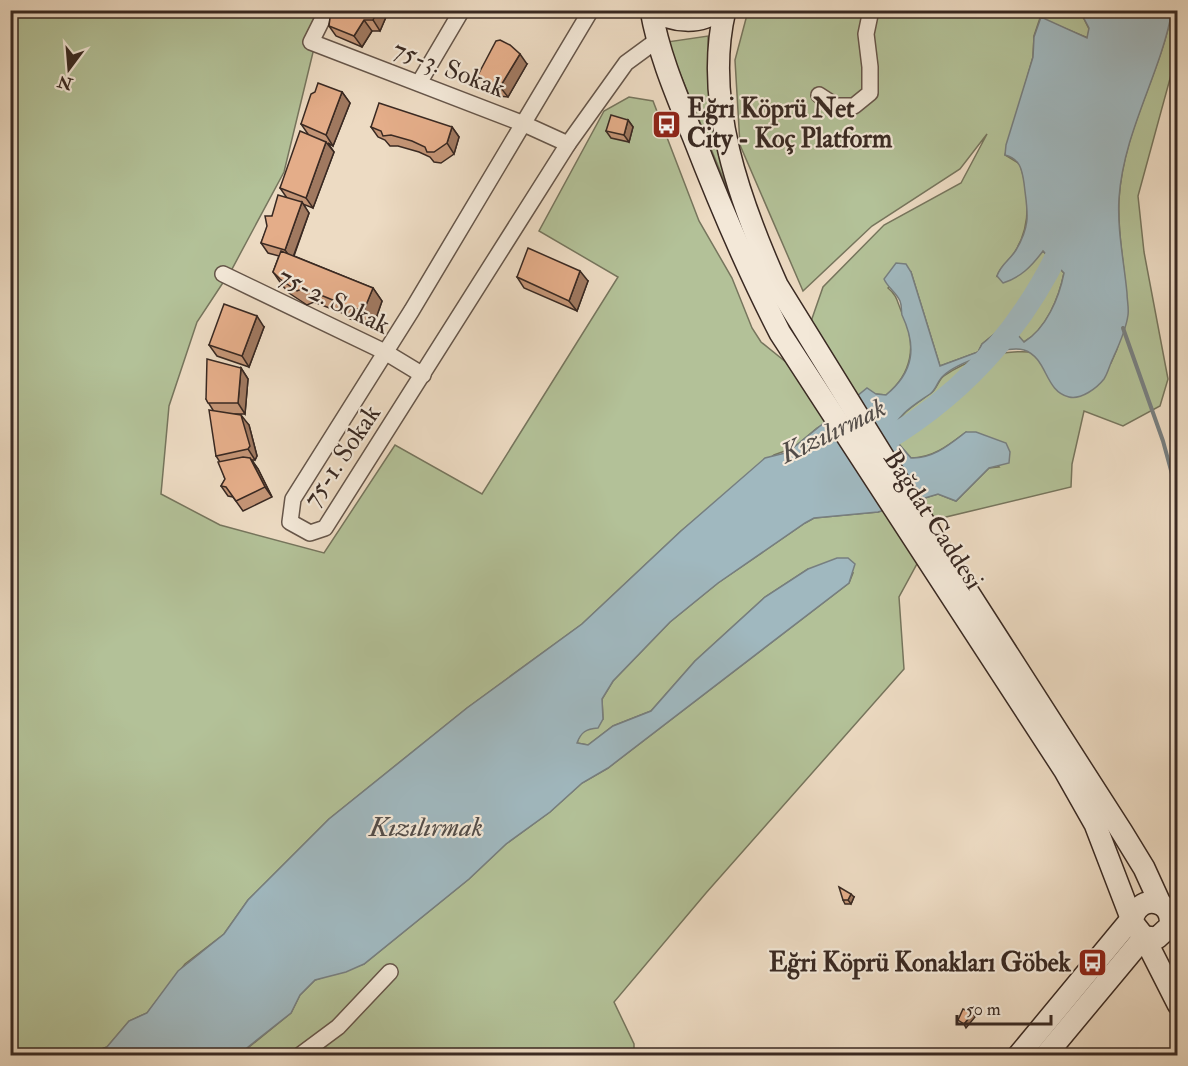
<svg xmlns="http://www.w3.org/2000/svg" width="1188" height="1066" viewBox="0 0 1188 1066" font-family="'IM FELL Double Pica',serif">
<rect width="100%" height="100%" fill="#eddbc3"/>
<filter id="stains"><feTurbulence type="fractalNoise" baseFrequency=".00333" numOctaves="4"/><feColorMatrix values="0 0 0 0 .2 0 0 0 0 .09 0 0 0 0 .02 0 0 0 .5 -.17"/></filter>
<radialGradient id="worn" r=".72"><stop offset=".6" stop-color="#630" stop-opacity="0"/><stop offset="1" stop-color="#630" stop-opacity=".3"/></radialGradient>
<g fill="#b3c198" stroke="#76755d" stroke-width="1.5">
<path d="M 10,11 L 323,11 L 284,172 L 232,269 L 197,322 L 169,406 L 161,494 L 220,525 L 324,553 L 395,445 L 482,494 L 618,277 L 539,231 L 604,111 L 629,97 L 653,101 L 699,221 L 732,278 L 752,328 L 761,342 L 792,367 L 799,356 L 823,287 L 884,225 L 961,183 L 987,134 L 960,169 L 872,226 L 803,291 L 740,145 L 735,60 L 748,11 L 1080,11 L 1089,29 L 1088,38 L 1040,18 L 1034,36 L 1033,57 L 1005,155 L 1020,164 C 1029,193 1032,223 1016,250 C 1011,260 1001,264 997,276 L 1043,251 L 1064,273 C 1059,298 1046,329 1024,342 L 998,331 L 982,344 L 978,352 L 940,366 L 911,272 L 888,288 C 899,297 897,304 903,315 C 917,345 912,374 886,395 L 876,394 L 817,428 L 793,448 L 774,455 L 681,531 L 582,624 L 467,708 L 329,819 L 248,900 L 224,934 L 185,964 L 147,1013 L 129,1021 L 107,1047 L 85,1055 L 11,1055 Z"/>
<path d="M 1172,11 L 1177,11 L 1177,53 L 1138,196 L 1144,252 L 1168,379 L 1160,406 L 1123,426 L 1084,411 L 1072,464 L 1071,487 L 942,518 L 899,597 L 904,669 L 706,893 L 614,1002 L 634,1044 L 634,1055 L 238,1056 L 291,1013 L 300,995 L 315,980 L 364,964 L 469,879 L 506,844 L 550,812 L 582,783 L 608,768 L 849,583 L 853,573 L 808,569 L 765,597 L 695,661 L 651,711 L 613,726 L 588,745 L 577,743 L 580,734 L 603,719 L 602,699 L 613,681 L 670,622 L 718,583 L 805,523 L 814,518 L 878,512 L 938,494 L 956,501 L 989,468 L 999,467 L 966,432 C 949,445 933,458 911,458 L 891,435 C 897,414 915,405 931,393 C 938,388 938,379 945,375 C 1001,338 1049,354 1111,363 C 1141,301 1116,263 1119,200 C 1122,133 1160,75 1172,11 Z"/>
<polygon points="708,36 709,89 717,145 736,198 735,207 667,42"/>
</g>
<path fill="#a0b8bf" stroke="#777f80" stroke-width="1.5" d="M 1080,11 L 1172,11 C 1160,76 1124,130 1119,198 C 1117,230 1124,261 1127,293 C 1127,300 1129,308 1128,315 C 1126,330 1119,345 1113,358 C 1110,364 1108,373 1104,379 C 1097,388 1081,400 1069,397 C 1044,391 1048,358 1024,350 C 1005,345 957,363 943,376 C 937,381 937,389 930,394 C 914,405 896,415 891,435 L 911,458 C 933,459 949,445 966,432 L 976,432 L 1006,443 L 1010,452 L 1009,463 L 989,468 L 956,501 L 938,494 L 878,512 L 814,518 L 805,523 L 718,583 L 670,622 L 613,681 L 602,699 L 603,719 L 598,728 C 586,729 581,732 577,743 L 588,745 L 613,726 L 651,711 L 695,661 L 765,597 L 808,569 L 837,558 L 848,558 L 855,564 L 849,583 L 608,768 L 582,783 L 550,812 L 506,844 L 469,879 L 364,964 L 346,972 L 315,980 L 300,995 L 291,1013 L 238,1055 L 85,1056 L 107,1047 L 129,1021 L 147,1013 L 178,971 L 224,934 L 248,900 L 329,819 L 467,708 L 582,624 L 681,531 L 765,458 L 785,453 L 793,448 L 867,388 L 876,394 L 886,395 C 914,372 917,347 902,315 C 901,311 902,306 900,301 C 896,292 888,288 884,279 L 896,263 L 906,264 L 911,272 L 940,366 L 978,352 L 982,344 L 998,331 L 1017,334 L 1024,342 C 1046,329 1059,298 1064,273 L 1043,251 C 1031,267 1021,277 1003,283 L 997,276 C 1001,264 1010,260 1016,250 C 1032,223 1027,211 1024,183 C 1022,169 1020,159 1005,155 L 1006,145 L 1033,57 L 1034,37 L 1041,17 L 1087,38 L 1089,28 Z"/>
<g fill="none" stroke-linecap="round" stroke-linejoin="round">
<polyline stroke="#777f80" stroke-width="4" points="1123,328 1163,441 1178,496"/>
<path stroke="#a0b8bf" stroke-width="22" d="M 867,451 C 957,402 1025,329 1066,235"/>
<defs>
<g id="street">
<polyline points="327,10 311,42 524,124 568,144"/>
<polyline points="591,10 412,310 293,499 290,522 310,533 325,528 568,144 626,63 656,41"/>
<polyline points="419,83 462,10"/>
<polyline points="819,95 836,106 854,106 870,93 870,67 866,34 871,10"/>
<polyline points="223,274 385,352 423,375"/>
<polyline points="299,1056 338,1027 390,972"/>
</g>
<g id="secondary">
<path d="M 651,10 C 659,55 676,94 693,136 C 719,203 747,269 780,333 L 1065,771 L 1095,824 L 1133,923 L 1144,937 L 1178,1004"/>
<path d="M 654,10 C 671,22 701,25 717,10"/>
<path d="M 725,10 C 703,102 740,202 777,285 L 936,542 L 1122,832 L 1144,868 L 1160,903"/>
<path d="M 1018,1056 L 1133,917 C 1141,893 1174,900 1170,926 L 1157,938 L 1144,937"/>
<polyline points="1045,1056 1144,937"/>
</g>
</defs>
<use href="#street" stroke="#66564a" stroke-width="18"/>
<use href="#secondary" stroke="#392922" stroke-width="24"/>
<use href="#street" stroke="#f3e8d8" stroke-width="15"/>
<use href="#secondary" stroke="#f3e8d8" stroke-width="21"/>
</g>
<g fill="#c49576" stroke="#392922" stroke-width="1.5">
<polygon points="331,10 389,10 380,31 372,31 362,47 336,36 329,26"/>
<polygon points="525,10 548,10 537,16 532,12 527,14"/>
<polygon points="527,64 508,97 499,96 485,85 478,75"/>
<polygon points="342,92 350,103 333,146 328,143 334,152 313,208 303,204 309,213 294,256 373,288 382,301 374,324 350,319 345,314 314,302 307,305 289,293 282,285 273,272 279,256 268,253 261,243 272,216 287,198 280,188 308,134 301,124"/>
<polygon points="628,120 633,127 629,142 611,138 606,131"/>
<polygon points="371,127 452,127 459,137 454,154 441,163 434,162 430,157 419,152 398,146 390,146 385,140 378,137"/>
<polygon points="517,277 588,281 577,311 524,288"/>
<polygon points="264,327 249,367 217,356 209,345"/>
<polygon points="241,368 248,379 245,414 235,414 249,425 257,456 255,460 252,460 258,469 272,497 243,511 233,497 228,496 221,486 225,479 220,462 216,456 213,410 206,399"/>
<polygon points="854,897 851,904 845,904 843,900"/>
</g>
<g fill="#a07960" stroke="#392922" stroke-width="1.5">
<polygon points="377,10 389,10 380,31 373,20"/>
<polygon points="364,20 372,31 362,47 354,36"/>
<polygon points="520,54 527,64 508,97 500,87"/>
<polygon points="342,92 350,103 333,146 326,135"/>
<polygon points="628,120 633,127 629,142 624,135"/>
<polygon points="452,127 459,137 454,154 447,143"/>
<polygon points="326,142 334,152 313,208 306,198"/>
<polygon points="302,202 309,213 292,260 285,250"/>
<polygon points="580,271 588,281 577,311 569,301"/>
<polygon points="373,288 382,301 374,324 364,310"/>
<polygon points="257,316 264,327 249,367 242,356"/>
<polygon points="241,368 248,379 245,414 238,403"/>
<polygon points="241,415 249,425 257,456 255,460 248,449"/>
<polygon points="250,458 258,469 272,497 265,487"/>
<polygon points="851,894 854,897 851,904 848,900"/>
<polygon points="973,1013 975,1017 966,1028 964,1024"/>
</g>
<g fill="#e4ad89" stroke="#392922" stroke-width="1.5">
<polygon points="331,10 339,11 377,10 373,20 364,20 354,36 329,26"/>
<polygon points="500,40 510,45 520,54 500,87 492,86 478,75 496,41"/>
<polygon points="318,83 342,92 326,135 301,124 311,94 315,92"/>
<polygon points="379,103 452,127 447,143 434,152 427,152 425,147 412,141 391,135 383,136 381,131 371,127"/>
<polygon points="611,115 628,120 624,135 606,131"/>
<polygon points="300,131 326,142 306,198 280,188"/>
<polygon points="278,195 302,202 285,250 261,243 267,226 265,216 272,216"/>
<polygon points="528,248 580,271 569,301 517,277"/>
<polygon points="281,251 373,288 364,310 341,306 335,301 304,288 297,291 280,279 273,272"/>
<polygon points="224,304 257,316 242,356 209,345"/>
<polygon points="207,359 241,368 238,403 208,403 206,399"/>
<polygon points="209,410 241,415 250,446 248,449 216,456"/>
<polygon points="243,457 250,458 265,487 236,501 226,487 221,486 225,479 218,462"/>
<polygon points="839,887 851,894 848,900 843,900"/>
<polygon points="963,1009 973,1013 964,1024 958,1020"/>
</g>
<defs>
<symbol id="bus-square" viewBox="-11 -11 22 22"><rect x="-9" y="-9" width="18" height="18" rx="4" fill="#8f2418" stroke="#f3e8d8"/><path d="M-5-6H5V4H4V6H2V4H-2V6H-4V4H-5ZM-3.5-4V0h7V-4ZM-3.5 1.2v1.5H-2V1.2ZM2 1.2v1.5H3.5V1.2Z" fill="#fff"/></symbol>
</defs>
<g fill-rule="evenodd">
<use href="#bus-square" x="650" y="108" width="33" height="33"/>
<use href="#bus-square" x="1076" y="946" width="33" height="33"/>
</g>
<g text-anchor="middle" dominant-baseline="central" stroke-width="4.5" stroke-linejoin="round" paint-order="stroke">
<g font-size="26" fill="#392922" stroke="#f3e8d8">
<text transform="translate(449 69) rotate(21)">75-3. Sokak</text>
<text transform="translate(334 301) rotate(26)">75-2. Sokak</text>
<text transform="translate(342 456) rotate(-56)">75-1. Sokak</text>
<text transform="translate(933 520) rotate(57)">Bağdat Caddesi</text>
</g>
<g font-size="26" font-weight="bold" fill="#392922" stroke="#f3e8d8" text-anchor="start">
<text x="687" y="109">Eğri Köprü Net<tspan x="687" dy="30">City - Koç Platform</tspan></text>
<text x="1071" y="963" text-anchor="end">Eğri Köprü Konakları Göbek</text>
</g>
<g font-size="27" font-style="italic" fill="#534d49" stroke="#f3e8d8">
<text transform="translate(833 431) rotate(-26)">Kızılırmak</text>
<text x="426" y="827">Kızılırmak</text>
</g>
</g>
<rect width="1188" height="1066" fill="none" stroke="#eddbc3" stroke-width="36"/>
<rect x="12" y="12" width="1164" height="1042" fill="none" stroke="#392922" stroke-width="3"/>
<rect x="18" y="18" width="1152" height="1030" fill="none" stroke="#392922" stroke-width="1.5"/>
<g transform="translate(69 69) rotate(196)" stroke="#f3e8d8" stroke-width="4.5" paint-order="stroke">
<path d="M0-4.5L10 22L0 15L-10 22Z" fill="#392922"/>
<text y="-9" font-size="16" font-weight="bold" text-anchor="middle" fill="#392922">N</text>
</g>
<path d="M957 1015v9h94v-9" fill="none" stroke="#392922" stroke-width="3"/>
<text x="966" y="1015" font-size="18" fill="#392922" stroke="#f3e8d8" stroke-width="4.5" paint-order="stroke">50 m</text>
<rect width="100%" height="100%" filter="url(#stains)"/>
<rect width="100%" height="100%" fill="url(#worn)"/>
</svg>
